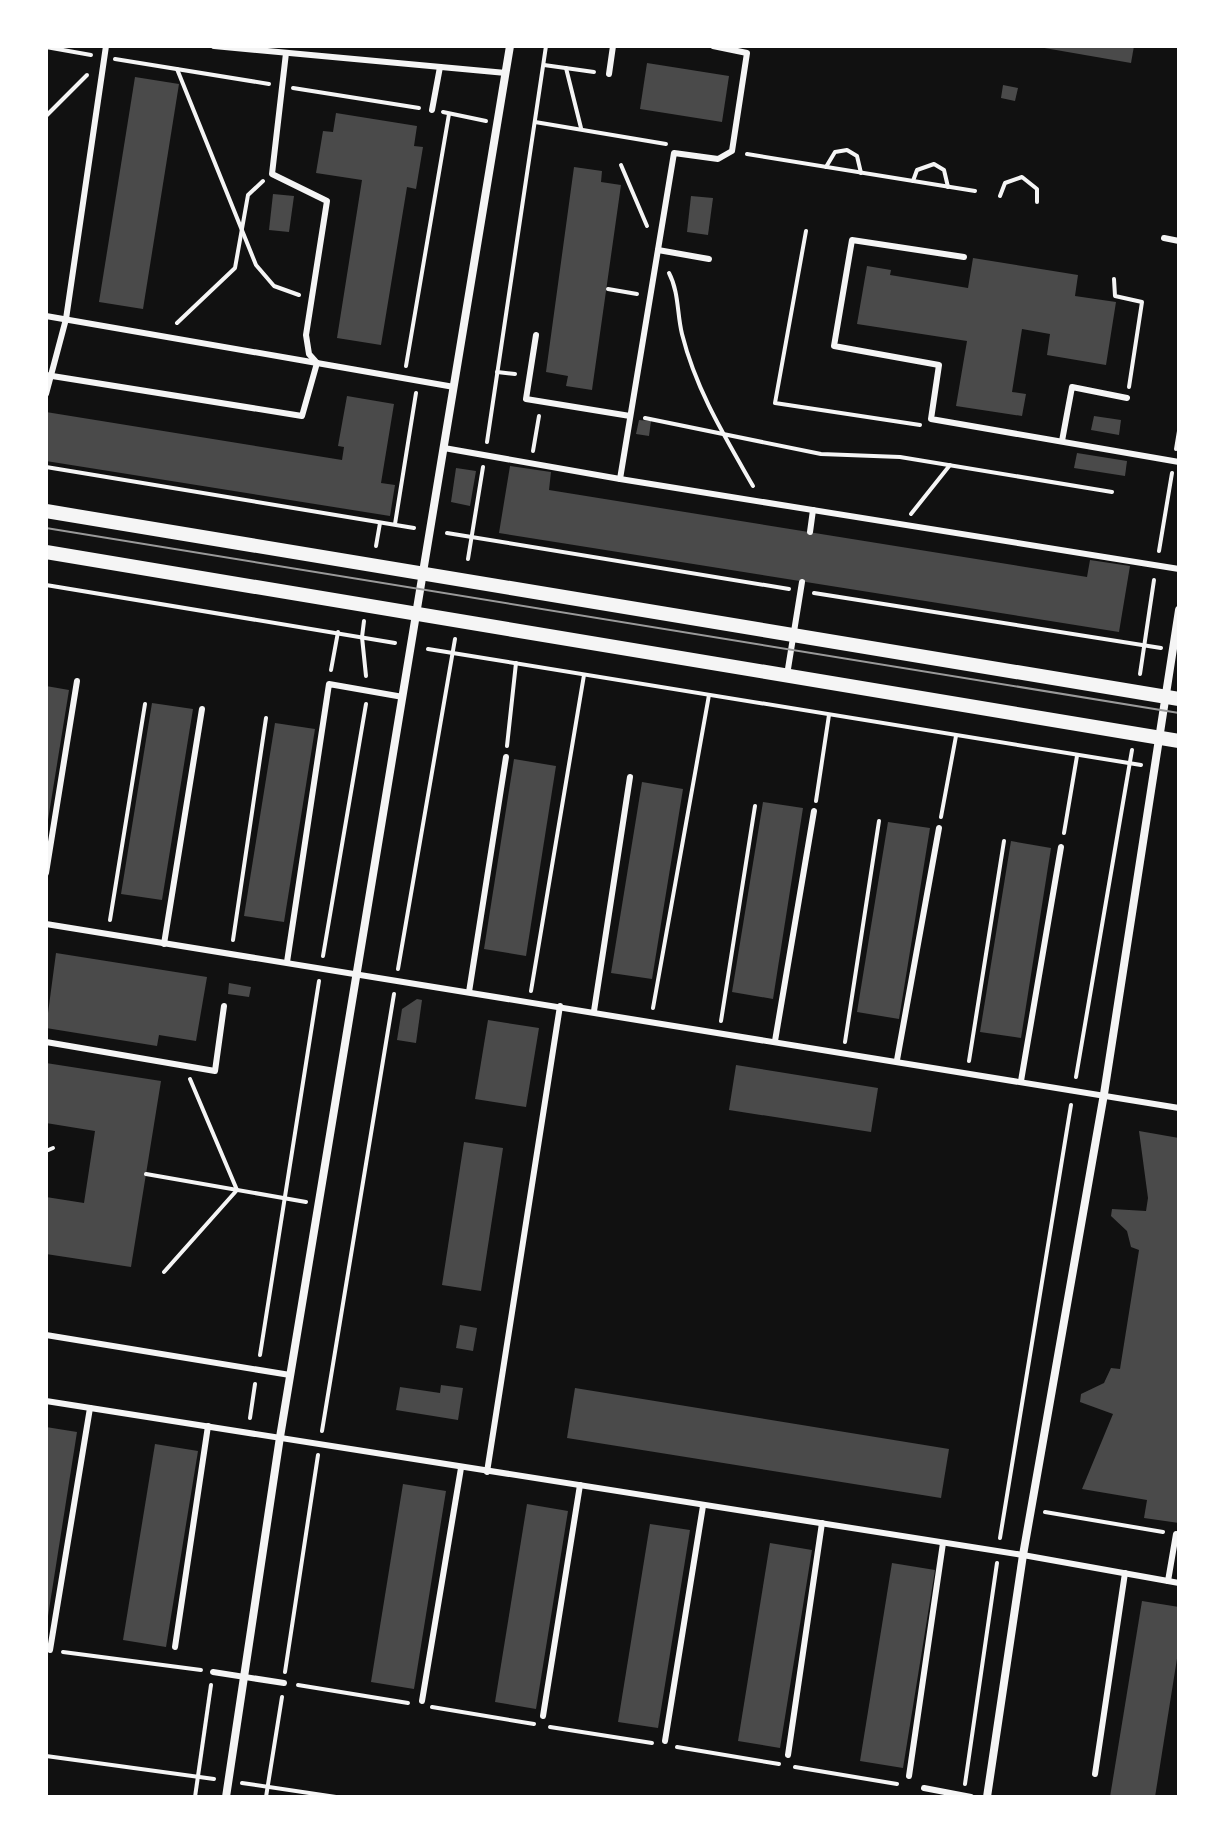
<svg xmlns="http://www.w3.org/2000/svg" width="1225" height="1843" viewBox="0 0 1225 1843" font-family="Overpass,sans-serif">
<rect width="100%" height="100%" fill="#111"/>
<g fill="#4a4a4a">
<polygon points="1033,46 1134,46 1131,63"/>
<polygon points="647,63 729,76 722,122 640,109"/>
<polygon points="135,77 179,84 143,309 99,302"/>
<polygon points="1003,85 1018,88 1015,101 1001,98"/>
<polygon points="336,113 417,126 414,146 423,147 416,189 407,187 381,345 337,338 362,180 316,173 323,131 333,132"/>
<polygon points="574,167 602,171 601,182 621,185 592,390 566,386 568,376 546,372"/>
<polygon points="273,194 294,196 289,232 269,230"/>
<polygon points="691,196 713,198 708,235 687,232"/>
<polygon points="973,258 1078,275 1075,296 1116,302 1106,365 1047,355 1050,334 1022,329 1012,392 1026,394 1022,416 956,406 967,341 857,324 867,266 891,270 890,275 968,288"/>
<polygon points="347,396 394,404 381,483 395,485 390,516 46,461 46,412 342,460 344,447 338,446"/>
<polygon points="1094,416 1121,420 1119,435 1091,430"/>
<polygon points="639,420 651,421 649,436 636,434"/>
<polygon points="1077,453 1127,461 1125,476 1074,468"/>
<polygon points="510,466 551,472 549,490 1087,577 1090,560 1130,566 1119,632 499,533"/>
<polygon points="456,468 476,471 470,506 451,502"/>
<polygon points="46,686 69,690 48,820 46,820"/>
<polygon points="152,703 193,709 162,900 121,894"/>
<polygon points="275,723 315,729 284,922 244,916"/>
<polygon points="514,759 556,766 526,956 484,949"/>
<polygon points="642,782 683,789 652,979 611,973"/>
<polygon points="763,802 803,808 773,999 732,992"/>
<polygon points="888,822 930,828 899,1019 857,1012"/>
<polygon points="1011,841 1051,848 1021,1038 980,1032"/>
<polygon points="56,953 207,977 196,1041 159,1035 157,1046 46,1028"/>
<polygon points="229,983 251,987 249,997 228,994"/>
<polygon points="417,999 422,1000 416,1043 397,1040 402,1009"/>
<polygon points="488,1020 539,1028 526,1107 475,1099"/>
<polygon points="46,1063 161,1081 131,1267 46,1254 46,1197 84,1203 95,1131 46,1123"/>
<polygon points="736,1065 878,1088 871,1132 729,1110"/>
<polygon points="1139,1131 1179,1138 1179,1523 1144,1518 1147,1500 1082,1489 1113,1414 1080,1402 1081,1394 1104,1383 1111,1368 1120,1369 1139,1250 1131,1247 1127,1231 1111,1216 1112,1209 1146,1211 1148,1198"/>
<polygon points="464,1142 503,1148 481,1291 442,1285"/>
<polygon points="460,1325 477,1328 473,1351 456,1348"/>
<polygon points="441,1385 463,1388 458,1420 396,1410 400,1387 440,1393"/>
<polygon points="575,1388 949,1449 941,1498 567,1438"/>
<polygon points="46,1427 77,1432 48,1616 46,1616"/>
<polygon points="155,1444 198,1451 166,1647 123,1640"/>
<polygon points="403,1484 446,1491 414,1689 371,1682"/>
<polygon points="527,1504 568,1511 536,1709 495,1702"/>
<polygon points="650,1524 690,1530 658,1728 618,1722"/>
<polygon points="770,1543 812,1550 780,1748 738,1741"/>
<polygon points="892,1563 935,1570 903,1768 860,1761"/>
<polygon points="1142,1601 1179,1607 1179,1646 1155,1797 1110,1797"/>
</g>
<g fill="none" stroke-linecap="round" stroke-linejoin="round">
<g stroke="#f5f5f5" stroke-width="4">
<polyline points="46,47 91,55"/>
<polyline points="115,59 269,84"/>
<polyline points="544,65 594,72"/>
<polyline points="566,68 581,128"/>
<polyline points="177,69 256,265 274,286 299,295"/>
<polyline points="293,88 419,108"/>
<polyline points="443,112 486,121"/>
<polyline points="46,116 87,75"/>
<polyline points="535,122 666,144"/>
<polyline points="747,154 975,191"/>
<polyline points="621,165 647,226"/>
<polyline points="826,167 835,152 847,150 857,156 861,173"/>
<polyline points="913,181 917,170 934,164 944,170 948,187"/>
<polyline points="1000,196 1005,183 1022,177 1037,189 1037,202"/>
<polyline points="806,231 775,403 920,425"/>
<path d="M 669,273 C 679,292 677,314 682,334 C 696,390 725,437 753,486"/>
<polyline points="1114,279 1115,296 1142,302 1129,387"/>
<polyline points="608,289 637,294"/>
<polyline points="177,323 235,268 248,195 263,181"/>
<polyline points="406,366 449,114"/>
<polyline points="497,372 515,374"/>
<polyline points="645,418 821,454 900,457 1112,492"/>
<polyline points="487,442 546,46"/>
<polyline points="1176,449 1179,431"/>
<polyline points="533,451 539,416"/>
<polyline points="46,467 414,528"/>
<polyline points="911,514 950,465"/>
<polyline points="395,524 416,393"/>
<polyline points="447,533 789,589"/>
<polyline points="376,546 380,523"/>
<polyline points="1159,551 1172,473"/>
<polyline points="468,559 483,467"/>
<polyline points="46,585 395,643"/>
<polyline points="814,593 1161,648"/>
<polyline points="364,621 362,637 366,676"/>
<polyline points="428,649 1141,765"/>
<polyline points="331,670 338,632"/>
<polyline points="1140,674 1154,580"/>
<polyline points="507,746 516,663"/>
<polyline points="816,801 829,715"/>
<polyline points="941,817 956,736"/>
<polyline points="1064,833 1077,756"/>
<polyline points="110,920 145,704"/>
<polyline points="233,940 266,718"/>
<polyline points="323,956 366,704"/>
<polyline points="398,969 455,639"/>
<polyline points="531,991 584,675"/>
<polyline points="653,1008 709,695"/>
<polyline points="721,1021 755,806"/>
<polyline points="845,1042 879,821"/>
<polyline points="969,1061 1004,841"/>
<polyline points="1076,1077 1132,750"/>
<polyline points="46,1151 53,1148"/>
<polyline points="146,1174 306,1202"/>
<polyline points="164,1272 237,1190 190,1079"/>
<polyline points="260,1355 319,981"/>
<polyline points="250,1418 255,1384"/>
<polyline points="322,1431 394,994"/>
<polyline points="1045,1512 1163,1532"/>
<polyline points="1000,1538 1071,1105"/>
<polyline points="63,1652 201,1670"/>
<polyline points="285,1672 318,1455"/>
<polyline points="298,1685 408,1703"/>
<polyline points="432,1707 534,1724"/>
<polyline points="550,1727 652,1743"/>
<polyline points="677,1747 779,1764"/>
<polyline points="46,1756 214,1779"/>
<polyline points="795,1767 897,1784"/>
<polyline points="242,1783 336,1797"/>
<polyline points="965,1784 997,1563"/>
<polyline points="195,1797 211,1685"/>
<polyline points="266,1797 282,1697"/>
</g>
<g stroke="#f5f5f5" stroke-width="6">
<polyline points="214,46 506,73"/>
<polyline points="713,46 747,53 732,151 718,159 674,153 620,479 1179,569"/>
<polyline points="286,53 272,174 327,201 306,335 309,354 317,363"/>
<polyline points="609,74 613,46"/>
<polyline points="432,110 440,67"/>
<polyline points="1164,238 1179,241"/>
<polyline points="658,250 709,259"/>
<polyline points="964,257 852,240 834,346 939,365 931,419 1179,462"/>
<polyline points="46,316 317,363"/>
<polyline points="536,335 526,399 630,416"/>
<polyline points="46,375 302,416 317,363 454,387"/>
<polyline points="46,394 66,319 106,46"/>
<polyline points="1062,441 1072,387 1127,398"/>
<polyline points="444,448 620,479"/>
<polyline points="810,532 813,510"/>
<polyline points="787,675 802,582"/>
<polyline points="46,873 77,681"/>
<polyline points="46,924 1179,1108"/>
<polyline points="164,944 202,709"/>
<polyline points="287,962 329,684 403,697"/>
<polyline points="469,992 506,757"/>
<polyline points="594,1011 630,777"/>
<polyline points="775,1041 814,811"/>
<polyline points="46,1042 215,1071 224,1006"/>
<polyline points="897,1060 939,828"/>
<polyline points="1021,1081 1061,847"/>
<polyline points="46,1335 290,1375"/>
<polyline points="46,1401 1023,1555 1179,1583"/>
<polyline points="487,1472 560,1006"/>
<polyline points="1168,1581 1176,1534"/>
<polyline points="175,1647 208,1426"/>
<polyline points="50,1650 90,1408"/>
<polyline points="213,1672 284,1683"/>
<polyline points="422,1701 461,1468"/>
<polyline points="543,1716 580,1485"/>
<polyline points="665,1741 703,1506"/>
<polyline points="788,1755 822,1523"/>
<polyline points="1095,1774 1125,1573"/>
<polyline points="909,1776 943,1543"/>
<polyline points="924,1788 971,1797"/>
</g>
<g stroke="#f5f5f5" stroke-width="8">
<polyline points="226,1797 280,1437 510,46"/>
<polyline points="987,1797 1023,1555 1104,1094 1179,610"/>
</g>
<g stroke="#f5f5f5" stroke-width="14">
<polyline points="46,511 1179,699"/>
<polyline points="46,552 1179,741"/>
</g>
<polyline stroke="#9a9a9a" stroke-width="2" points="46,528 1179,713"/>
</g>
<rect width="1225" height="1843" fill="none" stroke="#ffffff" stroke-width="96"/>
</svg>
